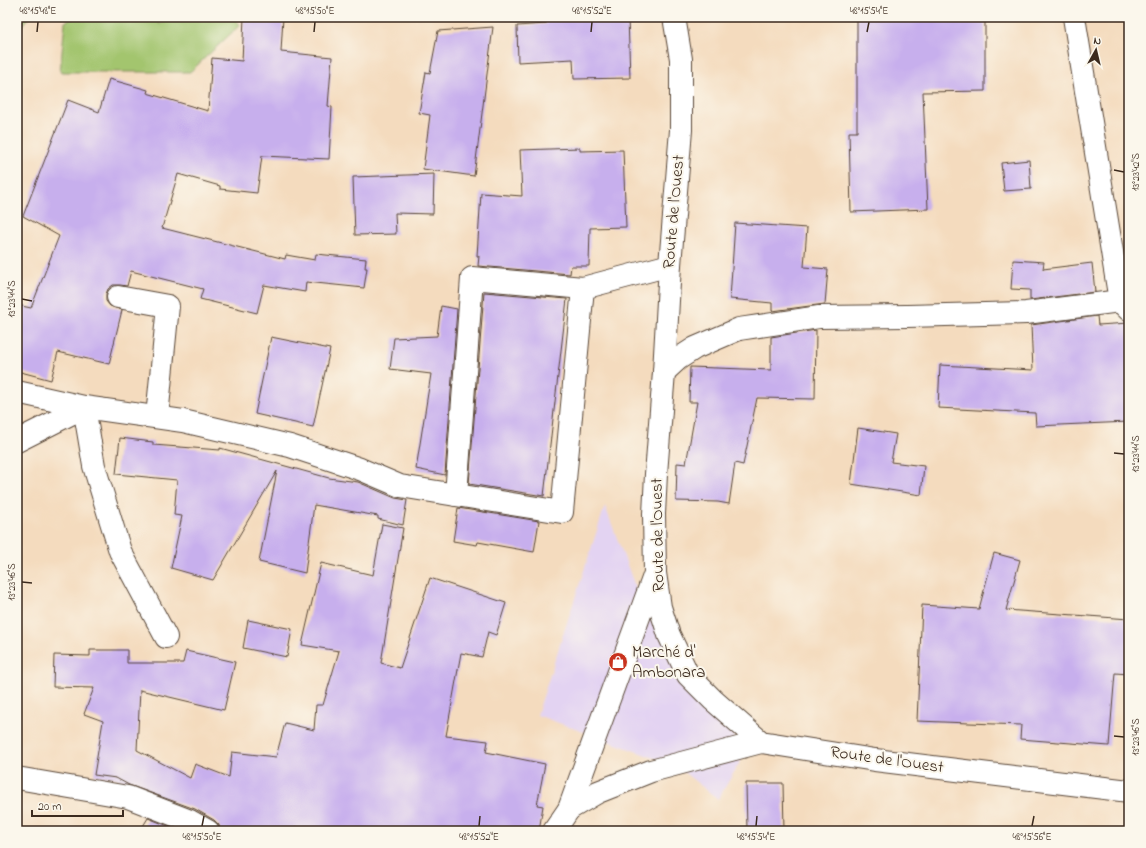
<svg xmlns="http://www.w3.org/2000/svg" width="1146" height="848" viewBox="0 0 1146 848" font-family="'Indie Flower',sans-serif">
<rect width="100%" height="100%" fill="#fbf7ec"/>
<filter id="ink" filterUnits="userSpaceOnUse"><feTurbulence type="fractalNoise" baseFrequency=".025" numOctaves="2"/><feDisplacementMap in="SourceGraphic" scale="8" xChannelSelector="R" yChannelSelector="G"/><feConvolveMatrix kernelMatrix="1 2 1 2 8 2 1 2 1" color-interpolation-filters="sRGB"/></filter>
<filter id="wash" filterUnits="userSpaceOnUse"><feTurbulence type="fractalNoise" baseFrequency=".012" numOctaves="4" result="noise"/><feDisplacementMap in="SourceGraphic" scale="16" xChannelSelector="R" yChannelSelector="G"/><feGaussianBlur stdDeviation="0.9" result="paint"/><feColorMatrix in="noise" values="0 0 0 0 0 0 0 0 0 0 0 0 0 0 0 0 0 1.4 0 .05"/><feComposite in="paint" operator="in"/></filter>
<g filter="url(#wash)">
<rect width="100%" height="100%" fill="#f4dbbe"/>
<polygon fill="#e3d3f2" points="605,506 643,608 746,752 718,799 676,766 537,715"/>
<g fill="#a3c56e" stroke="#6f7846">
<polygon points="17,17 29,17 17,34"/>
<polygon points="75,17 158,17 159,24 174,17 234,17 240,25 190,72 60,72 65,22"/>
</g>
<g id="blocks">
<g fill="#c7afed">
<polygon points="244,17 283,17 281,52 332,57 328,106 332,107 329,159 262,156 257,193 220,189 220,186 178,174 162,228 285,259 286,255 315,260 316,254 366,259 365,268 367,268 364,288 306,282 305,292 264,285 257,313 200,299 203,289 131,271 127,286 120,285 113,285 108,289 106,294 106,301 110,306 122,310 109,364 58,352 51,380 17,371 17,305 31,308 59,236 23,216 68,100 99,112 109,79 148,90 147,93 208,111 212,58 242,61"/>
<polygon points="544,17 628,17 630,78 574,79 573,59 518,62 517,26 546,24"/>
<polygon points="857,17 985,18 985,91 923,92 928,209 851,212 849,132 857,132"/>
<polygon points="493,27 474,176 423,169 430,115 419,113 426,72 430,73 438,31"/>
<polygon points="580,148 580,151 623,150 626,227 590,228 589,266 571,266 570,274 478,266 479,256 477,256 481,193 522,196 520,150"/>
<polygon points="1029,160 1031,189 1004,191 1001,163"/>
<polygon points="434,174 433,214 395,213 396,234 355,235 353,177"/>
<polygon points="735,223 807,228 804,267 828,269 825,304 772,311 772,303 730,299"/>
<polygon points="1013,260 1044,262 1043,269 1092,263 1095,292 1030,300 1030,290 1011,289"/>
<polygon points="484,292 567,299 544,496 469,484"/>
<polygon points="441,306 457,309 445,475 416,469 431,374 390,369 394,338 437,336"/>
<polygon points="1097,316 1098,325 1129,323 1129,422 1036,426 1035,413 938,408 940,365 1033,370 1031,325"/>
<polygon points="816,330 815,399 757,398 743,465 735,463 729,504 718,502 676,501 677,463 686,464 697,402 689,402 690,367 771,370 771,337"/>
<polygon points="271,337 330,349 313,427 255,414"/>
<polygon points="858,428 896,434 891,462 924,466 921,495 851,484"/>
<polygon points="120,438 153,442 153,445 220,450 220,448 329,478 358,482 395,498 407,500 403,525 378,519 378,516 314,505 305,573 259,562 277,471 213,580 171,568 182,516 174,515 177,480 116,474"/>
<polygon points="458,508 539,521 534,552 478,542 477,545 453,541"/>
<polygon points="382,524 403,528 381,663 400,668 430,578 506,603 496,635 488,632 482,657 461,653 446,736 488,741 486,752 545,764 537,805 543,806 539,831 316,831 295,827 293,831 220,831 219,825 214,820 195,809 129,785 116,778 94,775 103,721 84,714 94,688 53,687 54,655 90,656 90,650 127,650 127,663 183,663 186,651 235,662 224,710 140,690 137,750 190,778 195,764 229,777 232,752 276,757 285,723 314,730 316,705 323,705 339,651 302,645 321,563 373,575"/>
<polygon points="994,553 1020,560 1006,610 1129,619 1129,674 1115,673 1109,746 1020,739 1021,725 917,721 922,605 979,609"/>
<polygon points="248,620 292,629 287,657 243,648"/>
<polygon points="746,783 783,783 784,831 747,831"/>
<polygon points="148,818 181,831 140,831"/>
</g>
</g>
</g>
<g filter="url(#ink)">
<use href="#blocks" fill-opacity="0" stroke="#574536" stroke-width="1"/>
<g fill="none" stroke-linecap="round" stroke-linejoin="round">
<defs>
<g id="minor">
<polyline points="1074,17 1120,301 1129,310"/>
<polyline points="118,297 168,306 157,417"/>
<polyline points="664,372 678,359 695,348 739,329 819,317 907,316 1026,313 1120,301"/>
<polyline points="17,392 84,407 183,421 290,446 360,469 400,486 562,512 583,288 670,265"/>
<polyline points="17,441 84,407 94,466 120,551 166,637"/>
<polyline points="456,495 472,278 583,288"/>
<polyline points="17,778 128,797 190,821 208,831"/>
<polyline points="569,809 598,792 651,771 761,742"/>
<polyline points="554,831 569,809 655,573"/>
</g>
<polyline id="secondary" points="674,17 681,59 681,130 670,265 664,372 656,474 654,514 655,573 660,607 669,635 688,675 713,700 761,742 875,760 1129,791"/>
</defs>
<use href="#minor" stroke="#574536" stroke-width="24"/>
<use href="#secondary" stroke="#574536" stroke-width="24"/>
<use href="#minor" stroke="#fff" stroke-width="22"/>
<use href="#secondary" stroke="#fff" stroke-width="22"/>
</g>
</g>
<path fill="none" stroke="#3b2a1e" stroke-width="1.5" d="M 37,32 L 38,22M 314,32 L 315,22M 591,32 L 592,22M 867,32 L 869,22M 1114,170 L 1124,172M 22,299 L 32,301M 1114,453 L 1124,454M 22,582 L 32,583M 1114,736 L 1124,737M 202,826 L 204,816M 479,826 L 480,816M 756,826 L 757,816M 1032,826 L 1034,816"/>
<defs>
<symbol id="shop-disc" viewBox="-11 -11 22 22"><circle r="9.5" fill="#c8321e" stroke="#fbf7ec"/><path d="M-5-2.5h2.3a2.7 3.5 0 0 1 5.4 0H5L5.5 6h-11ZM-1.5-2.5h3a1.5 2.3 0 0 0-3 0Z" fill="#fff"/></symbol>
</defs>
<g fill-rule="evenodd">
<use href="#shop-disc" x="607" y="651" width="22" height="22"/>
</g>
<g text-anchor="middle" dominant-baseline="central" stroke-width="4" stroke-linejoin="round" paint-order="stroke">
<g font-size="17" fill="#3b2a1e" stroke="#fbf7ec">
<text transform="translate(674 212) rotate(-85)">Route de l'Ouest</text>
<text transform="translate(658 535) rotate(-91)">Route de l'Ouest</text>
<text transform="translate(887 760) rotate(8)">Route de l'Ouest</text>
</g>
<g font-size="17" fill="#3b2a1e" stroke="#fbf7ec" text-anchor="start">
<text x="632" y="652">Marché d'<tspan x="632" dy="20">Ambonara</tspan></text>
</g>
</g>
<rect width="1146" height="848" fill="none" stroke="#fbf7ec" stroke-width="44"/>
<g transform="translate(1096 50) rotate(8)" stroke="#fbf7ec" stroke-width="3" paint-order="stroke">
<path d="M0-3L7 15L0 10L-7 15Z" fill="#3b2a1e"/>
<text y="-6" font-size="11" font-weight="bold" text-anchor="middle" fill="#3b2a1e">N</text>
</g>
<path d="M32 810v6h91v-6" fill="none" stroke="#3b2a1e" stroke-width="2"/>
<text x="38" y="810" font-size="12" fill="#3b2a1e" stroke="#fbf7ec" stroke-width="3" paint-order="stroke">20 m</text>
<rect x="22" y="22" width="1102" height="804" fill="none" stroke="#3b2a1e" stroke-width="1.5"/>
<g font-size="10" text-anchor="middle" fill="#3b2a1e">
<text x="38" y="14">48°15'48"E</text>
<text x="315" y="14">48°15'50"E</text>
<text x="592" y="14">48°15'52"E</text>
<text x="869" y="14">48°15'54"E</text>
<text transform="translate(1135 172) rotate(-90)" y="4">13°23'42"S</text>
<text transform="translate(11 299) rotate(-90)" y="4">13°23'44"S</text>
<text transform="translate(1135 454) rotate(-90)" y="4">13°23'44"S</text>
<text transform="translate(11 582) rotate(-90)" y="4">13°23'46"S</text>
<text transform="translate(1135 737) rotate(-90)" y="4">13°23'46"S</text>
<text x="202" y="840">48°15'50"E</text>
<text x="479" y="840">48°15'52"E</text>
<text x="756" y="840">48°15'54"E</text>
<text x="1032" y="840">48°15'56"E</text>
</g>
</svg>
